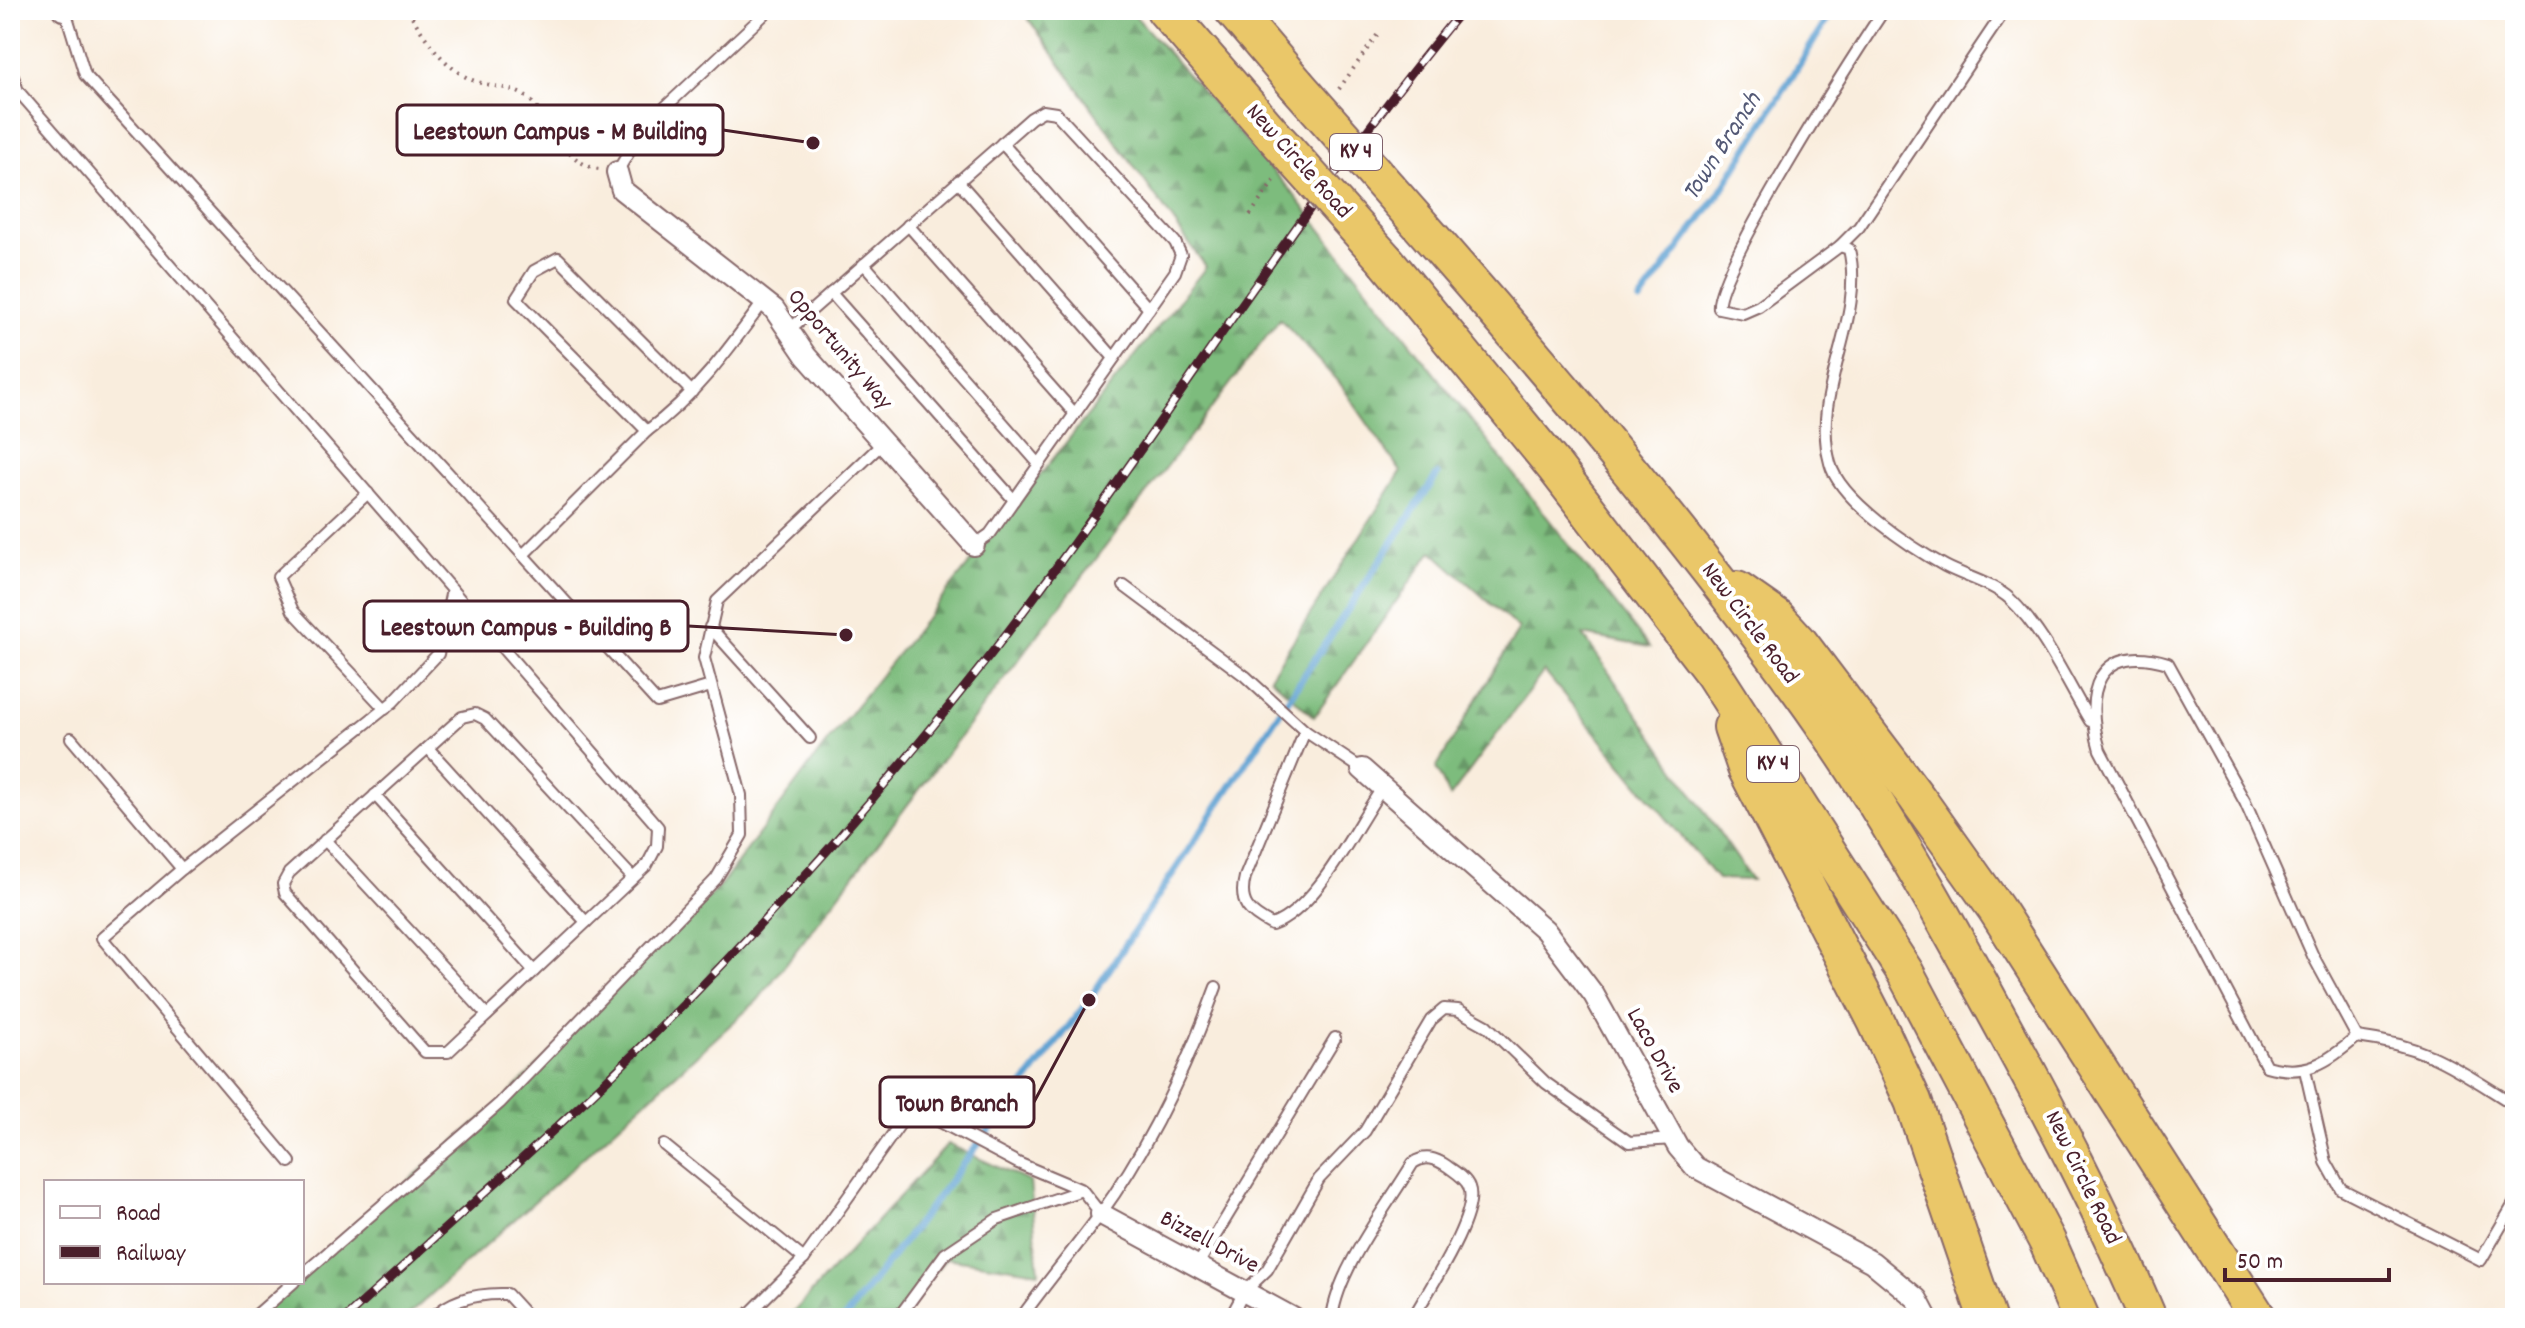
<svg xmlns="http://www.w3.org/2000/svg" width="2525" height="1328" viewBox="0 0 2525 1328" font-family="Dekko,sans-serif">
<defs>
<pattern id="forest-firs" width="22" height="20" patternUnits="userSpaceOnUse" patternTransform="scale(2)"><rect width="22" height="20" fill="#7dbc7d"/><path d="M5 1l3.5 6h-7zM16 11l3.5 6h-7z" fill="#689867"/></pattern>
</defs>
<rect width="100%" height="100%" fill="#fff"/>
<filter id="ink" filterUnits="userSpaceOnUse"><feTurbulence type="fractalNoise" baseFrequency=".0125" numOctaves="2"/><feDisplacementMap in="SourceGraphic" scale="16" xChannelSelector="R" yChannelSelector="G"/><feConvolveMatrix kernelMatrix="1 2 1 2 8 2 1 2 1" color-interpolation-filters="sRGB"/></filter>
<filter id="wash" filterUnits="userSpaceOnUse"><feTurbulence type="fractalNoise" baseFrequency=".006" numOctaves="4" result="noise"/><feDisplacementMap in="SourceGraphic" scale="32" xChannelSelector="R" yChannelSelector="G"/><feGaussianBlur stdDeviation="1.8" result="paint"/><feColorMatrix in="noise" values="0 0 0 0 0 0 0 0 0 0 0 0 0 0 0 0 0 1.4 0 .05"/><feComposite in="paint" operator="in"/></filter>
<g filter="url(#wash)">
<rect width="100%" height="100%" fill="#f9eddd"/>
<g fill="url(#forest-firs)" stroke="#646e54" stroke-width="2">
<polygon points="1022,10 1130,10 1291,191 1649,647 1583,635 1752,880 1717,879 1544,671 1450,797 1436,768 1519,629 1432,551 1314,717 1270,677 1401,472 1341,385 1280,319 758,1000 405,1318 246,1318 289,1282 302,1282 302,1271 500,1103 721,885 821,750 1206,267"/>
<polygon points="948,1144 1030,1182 1039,1272 946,1258 897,1318 788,1318"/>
</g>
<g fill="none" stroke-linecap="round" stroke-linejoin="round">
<g stroke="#5da0d1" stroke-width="7">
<polyline points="1640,301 1720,193 1833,10"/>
<polyline points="845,1318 1089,1000 1437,475"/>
</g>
</g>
</g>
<g filter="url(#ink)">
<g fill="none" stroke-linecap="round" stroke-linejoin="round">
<defs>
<g id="service">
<polyline points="65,10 85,75 657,702 711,686"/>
<path d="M 1884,10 C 1858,49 1712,276 1719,308 L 1743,313 L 1759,306 L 1840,246 L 1849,249 C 1866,322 1810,390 1830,463 C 1839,500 1912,548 1945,566 C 1966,577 1992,583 2010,599 C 2044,631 2066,681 2090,721"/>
<polyline points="10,68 18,91 658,827 657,846 647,865 448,1052 425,1052 285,893 283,884 289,873 462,717 475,714 485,719 633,878"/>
<polyline points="1002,143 1149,309"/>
<polyline points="617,172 644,127 769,10"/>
<polyline points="958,181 1114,358"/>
<polyline points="908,225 1075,414"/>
<polyline points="1840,246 1859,227 2005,10"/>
<polyline points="864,264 1039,464"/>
<polyline points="831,293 1014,500"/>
<polyline points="789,330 1031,118 1043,111 1056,113 1175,242 1181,255 1175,272 990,534 974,545"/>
<path d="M 692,392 L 558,258 L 534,271 L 516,299 L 647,431 C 695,396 729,349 764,301"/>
<polyline points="368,493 278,577 293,611 385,709"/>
<polyline points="523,555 647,431"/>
<polyline points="1124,586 1245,676 1305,731"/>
<polyline points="710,627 810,738"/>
<polyline points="71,738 182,869"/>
<polyline points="428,748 586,922"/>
<path d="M 1362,769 L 1305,731 L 1245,877 C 1238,904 1249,913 1272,925 C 1318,908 1354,828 1383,787"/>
<polyline points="375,795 534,971"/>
<polyline points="325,840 487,1015"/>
<path d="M 2357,1037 L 2313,956 L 2245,802 L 2168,663 C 2097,642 2083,692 2100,750 L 2266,1066 C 2306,1077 2326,1063 2357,1037 C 2429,1046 2455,1068 2515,1105"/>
<polyline points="2305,1070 2326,1162 2341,1189 2481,1260 2515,1202"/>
<polyline points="664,1145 804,1259"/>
<polyline points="290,1162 102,938 182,869 393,702 438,654 452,590"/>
<polyline points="1197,1266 1335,1038"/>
<polyline points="302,1275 500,1103 716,879 742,835 741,795 704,658 717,601 883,443"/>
<polyline points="253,1318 294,1282"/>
<path d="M 432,1318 C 452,1298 480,1293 507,1294 L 529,1318"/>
<polyline points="745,1318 804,1259 912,1107 1018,1163 1082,1190 1101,1214"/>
<polyline points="898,1318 945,1254 997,1219 1082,1190"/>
<path d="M 1021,1318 C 1046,1283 1074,1250 1099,1216 C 1149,1148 1187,1066 1216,987"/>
<polyline points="1230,1318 1244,1292 1267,1270 1319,1179 1365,1131 1431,1020 1444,1009 1458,1010 1487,1026 1546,1083 1629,1142 1673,1139"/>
<path d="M 1332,1318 C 1338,1268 1387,1207 1413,1163 C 1425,1155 1435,1158 1447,1166 C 1455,1172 1466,1178 1469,1187 C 1480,1214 1427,1292 1413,1318"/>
</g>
<g id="minor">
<polyline points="63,10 66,10"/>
<polyline points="617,172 622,190 774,309 806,356 974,545"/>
<polyline points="1362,769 1545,930 1594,995 1678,1147 1695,1167 1872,1262 1917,1299 1927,1318"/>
<polyline points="1101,1214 1293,1318"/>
</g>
<g id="motorway">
<polyline points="1165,10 1274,136"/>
<polyline points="1233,10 1296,84"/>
<path d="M 1416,220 C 1554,377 1689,536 1811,706 C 1879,801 1937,905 1993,1008 C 2049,1110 2103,1211 2148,1318"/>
<polyline points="1387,262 1554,466 1713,673 1905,972 2047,1241 2081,1318"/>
<polyline points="1737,590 1777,618 1799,642 1917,798 1996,909 2258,1318"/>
<polyline points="1732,727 1746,768 1876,1021 1913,1101 1987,1318"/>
</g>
</defs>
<use href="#service" stroke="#876769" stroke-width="14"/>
<use href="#minor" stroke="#876769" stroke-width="24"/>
<use href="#motorway" stroke="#876769" stroke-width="40"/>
<g stroke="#876769" stroke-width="4" stroke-dasharray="2 6" stroke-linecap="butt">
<path d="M 408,10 C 423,35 441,64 468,78 C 489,89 514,84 531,101 C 552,123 565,164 599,169"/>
<polyline points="1339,89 1380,31"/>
<polyline points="1250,215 1276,178"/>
</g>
<use href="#service" stroke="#fff" stroke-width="10"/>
<use href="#minor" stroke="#fff" stroke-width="20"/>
<use href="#motorway" stroke="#eac769" stroke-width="36"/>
<defs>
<path id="rail" d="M 345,1318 C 427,1245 509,1172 589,1097 C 735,960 868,810 991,654 C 1154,444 1292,215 1462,10"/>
</defs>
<use href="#rail" stroke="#4a1f2b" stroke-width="9"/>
<use href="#rail" stroke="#fff" stroke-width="6" stroke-dasharray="18" stroke-linecap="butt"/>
<defs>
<g id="motorway-bridge">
<polyline points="1296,84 1416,220"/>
<polyline points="1274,136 1387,262"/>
</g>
</defs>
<use href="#motorway-bridge" stroke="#876769" stroke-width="40" stroke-linecap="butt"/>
<use href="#motorway-bridge" stroke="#eac769" stroke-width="36"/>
</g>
</g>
<g text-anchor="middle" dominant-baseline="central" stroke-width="8" stroke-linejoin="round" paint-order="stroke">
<g fill="#fff" stroke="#80626b" stroke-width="2">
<rect x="1330" y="134" width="52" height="36" rx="6"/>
<rect x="1747" y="746" width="52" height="36" rx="6"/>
</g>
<g font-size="22" font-weight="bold" fill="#4a1f2b">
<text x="1356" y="152">KY 4</text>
<text x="1773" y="764">KY 4</text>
</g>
<g font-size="24" fill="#4a1f2b" stroke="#fff">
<text transform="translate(1298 162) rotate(48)">New Circle Road</text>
<text transform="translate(839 350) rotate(50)">Opportunity Way</text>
<text transform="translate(1749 624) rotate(53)">New Circle Road</text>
<text transform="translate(1654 1051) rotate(61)">Laco Drive</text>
<text transform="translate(2082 1178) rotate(64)">New Circle Road</text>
<text transform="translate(1209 1243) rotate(28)">Bizzell Drive</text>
</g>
<g font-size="26" font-style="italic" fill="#535976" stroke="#fff">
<text transform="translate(1723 147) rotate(-57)">Town Branch</text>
</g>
</g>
<path fill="none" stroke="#4a1f2b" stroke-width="3" d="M813 143L723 130M846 635L688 626M1089 1000L1034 1102"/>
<g fill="#4a1f2b" stroke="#fff" stroke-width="3">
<circle cx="813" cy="143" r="8"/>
<circle cx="846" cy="635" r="8"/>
<circle cx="1089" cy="1000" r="8"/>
</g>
<g fill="#fff" stroke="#4a1f2b" stroke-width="3">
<rect x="397" y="105" width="326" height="50" rx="8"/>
<rect x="364" y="601" width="324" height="50" rx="8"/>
<rect x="880" y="1077" width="154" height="50" rx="8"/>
</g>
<g font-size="26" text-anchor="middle" font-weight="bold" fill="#4a1f2b">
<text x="560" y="139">Leestown Campus - M Building</text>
<text x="526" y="635">Leestown Campus - Building B</text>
<text x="957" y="1111">Town Branch</text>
</g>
<rect width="2525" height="1328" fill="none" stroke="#fff" stroke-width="40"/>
<rect x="44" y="1180" width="260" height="104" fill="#ffffff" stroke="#b7a5aa" stroke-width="2"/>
<rect x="60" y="1206" width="40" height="12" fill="#ffffff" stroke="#b7a5aa" stroke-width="2"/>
<text x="116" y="1220" font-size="24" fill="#4a1f2b">Road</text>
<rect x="60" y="1246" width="40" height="12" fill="#4a1f2b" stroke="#b7a5aa" stroke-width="2"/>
<text x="116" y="1260" font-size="24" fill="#4a1f2b">Railway</text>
<path d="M2225 1268v12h164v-12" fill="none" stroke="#4a1f2b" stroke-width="4"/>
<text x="2237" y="1268" font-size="24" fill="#4a1f2b" stroke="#ffffff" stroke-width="6" paint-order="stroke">50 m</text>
</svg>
